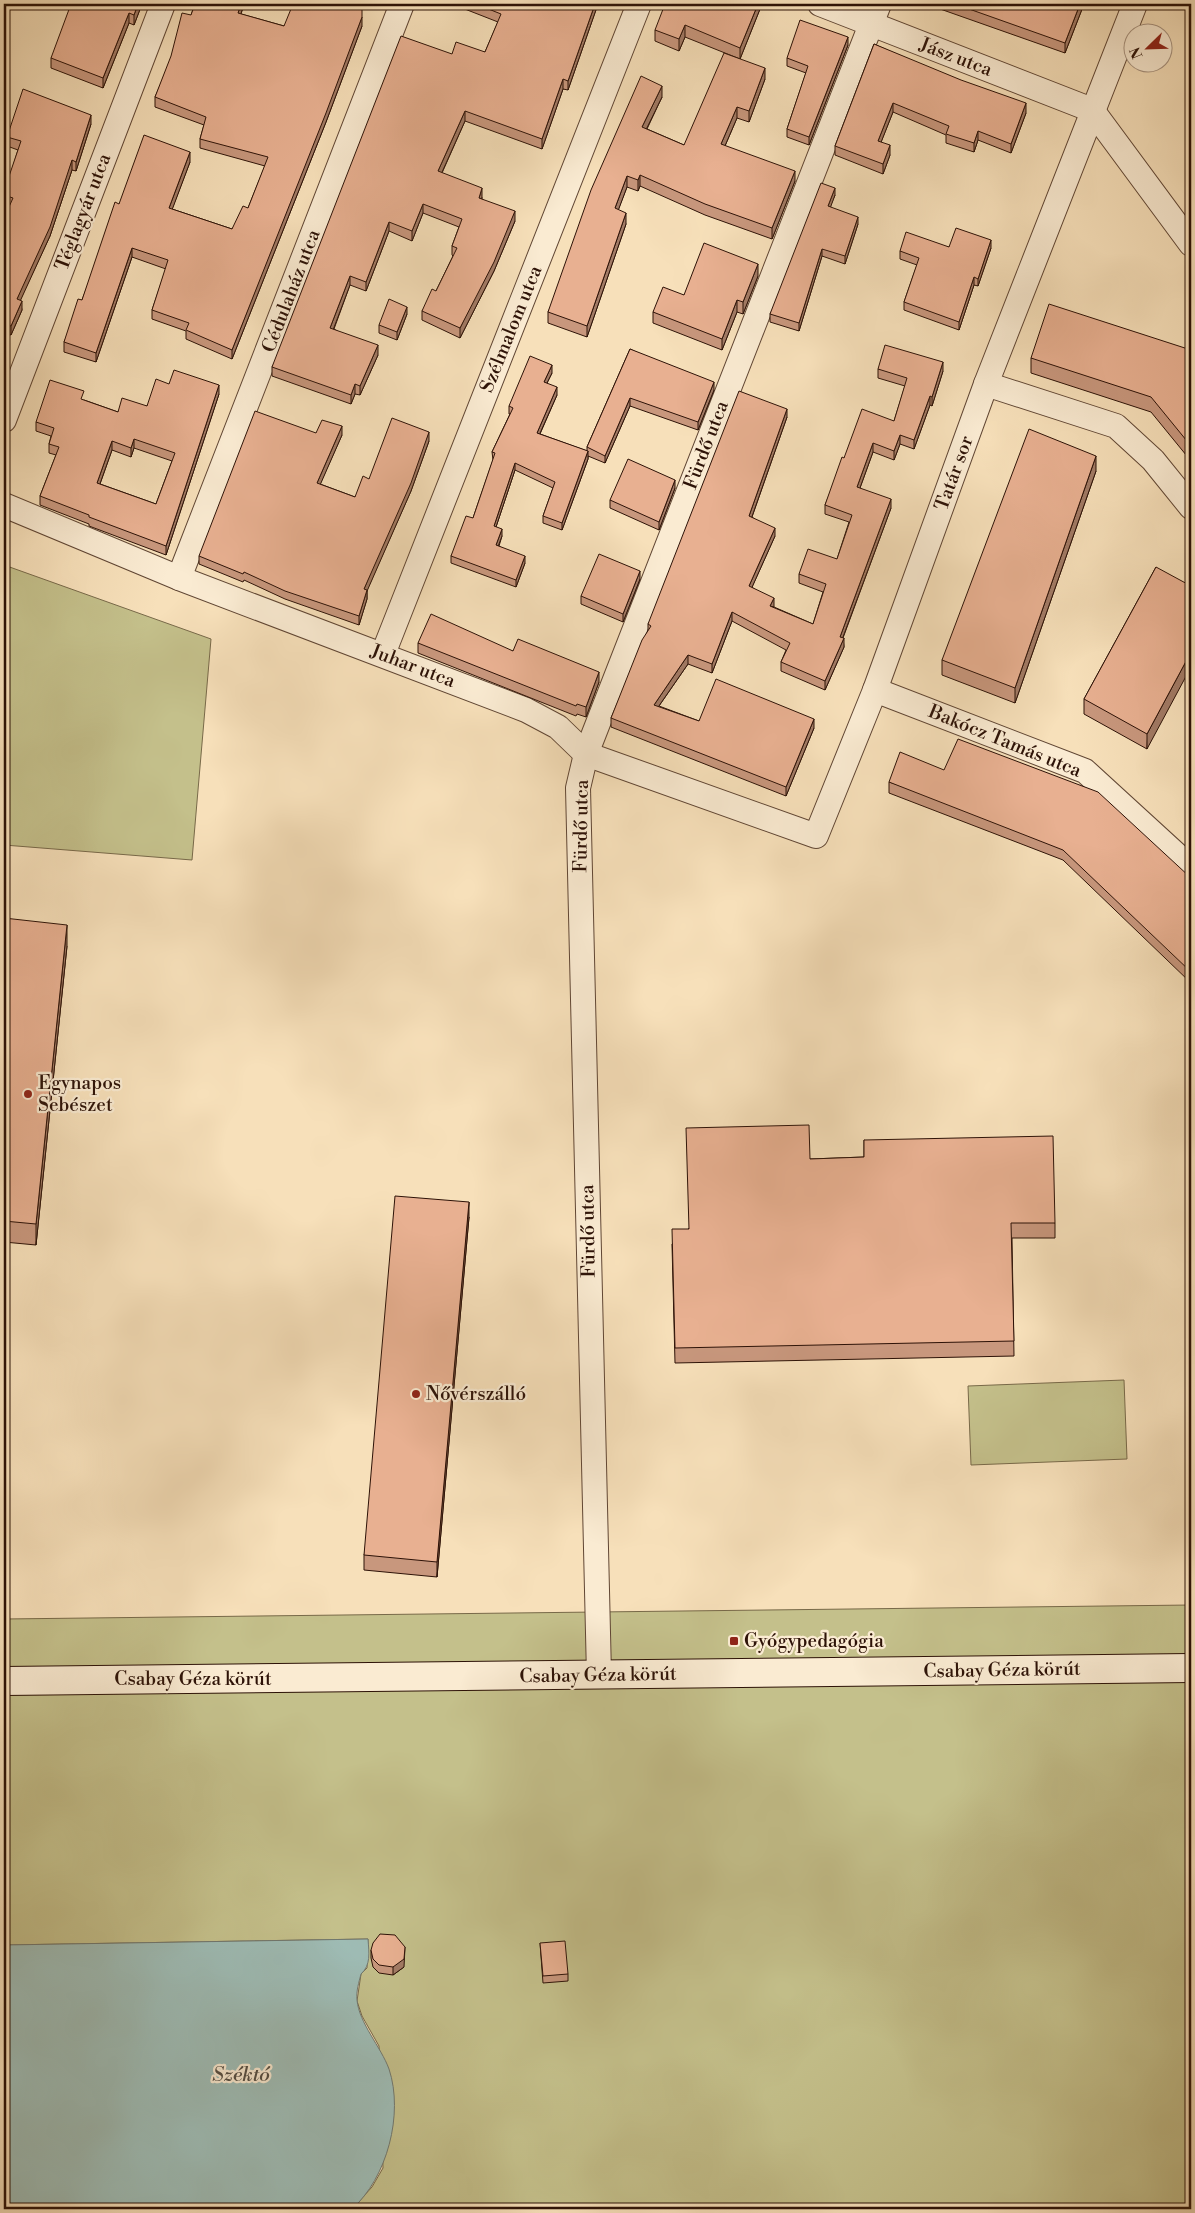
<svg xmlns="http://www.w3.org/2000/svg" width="1195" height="2213" viewBox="0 0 1195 2213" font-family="'Libre Bodoni',serif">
<rect width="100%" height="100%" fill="#f7e0ba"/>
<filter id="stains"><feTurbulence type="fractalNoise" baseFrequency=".004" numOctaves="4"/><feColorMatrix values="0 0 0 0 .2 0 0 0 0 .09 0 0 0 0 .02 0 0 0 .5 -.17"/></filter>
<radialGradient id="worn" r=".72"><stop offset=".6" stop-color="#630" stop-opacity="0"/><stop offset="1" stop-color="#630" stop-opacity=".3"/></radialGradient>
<g fill="#c4c08b" stroke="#786949">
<polygon points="4,565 211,639 192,860 4,845"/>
<polygon points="1124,1380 1127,1459 971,1465 968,1386"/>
<polygon points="1191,1605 1191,2209 352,2209 372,2187 383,2168 379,2046 362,2016 357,2001 361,1974 367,1968 368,1939 4,1945 4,1619"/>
</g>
<path fill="#9ebcb5" stroke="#71786f" d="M 368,1939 C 369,1953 371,1965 361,1974 C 359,1982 356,1991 357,2000 C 359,2023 381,2047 389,2069 C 404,2114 387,2178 352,2209 L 4,2209 L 4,1945 Z"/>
<polygon fill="#f7e0ba" points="340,2206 340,2209 291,2209 291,2207"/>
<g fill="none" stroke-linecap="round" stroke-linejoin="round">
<defs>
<g id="street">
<polyline points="820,4 1092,110"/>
<polyline points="1092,110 1191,244"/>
<polyline points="986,384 1116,426 1153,460 1191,507"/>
<polyline points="4,420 163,4"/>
<polyline points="4,505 179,578 526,710 558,727 586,754 816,836 875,690 986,384 1135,4"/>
<polyline points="179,578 402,4"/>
<polyline points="383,654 639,4"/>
<polyline points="875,690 1085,771 1191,868"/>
<polyline points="599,1675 578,788 586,754 879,4"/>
</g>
<polyline id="secondary" points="4,1681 1191,1668"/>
</defs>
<use href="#street" stroke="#604634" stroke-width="26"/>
<use href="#secondary" stroke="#2d1207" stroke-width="30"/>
<use href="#street" stroke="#faebd2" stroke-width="24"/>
<use href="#secondary" stroke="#faebd2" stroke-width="28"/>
</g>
<g fill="#c8977d" stroke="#2d1207" fill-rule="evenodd">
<polygon points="98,4 142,4 134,25 129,23 103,88 51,68 51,58 97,7"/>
<polygon points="195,4 244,4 241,14 284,26 362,26 326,122 232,359 186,339 186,331 152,319 152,310 166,269 132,257 96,362 64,352 64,342 82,300 119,204 190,162 172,209 232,229 248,208 265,166 200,148 200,139 204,125 155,107 155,97 191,15"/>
<polygon points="452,4 598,4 568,90 563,89 542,149 465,121 442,173 482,197 482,199 515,221 494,271 460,338 422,320 422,311 436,291 453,256 452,255 452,246 459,227 423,213 412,241 389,231 366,291 350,285 334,329 378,355 360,395 355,394 351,404 272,376 272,367 452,54 485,52 498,22"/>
<polygon points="760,4 760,9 740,59 685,37 679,51 655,41 655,30"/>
<polygon points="926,4 1084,4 1065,53"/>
<polygon points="874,44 1026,113 1011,153 978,140 974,152 946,143 946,135 893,112 881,142 890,155 883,174 835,155 835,146"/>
<polygon points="848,45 809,145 787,137 787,129 806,73 787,66 787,58"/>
<polygon points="765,79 749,122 737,118 725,146 795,181 772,239 705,215 640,186 638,191 627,187 618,210 626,224 587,337 548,323 548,312 662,97 647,129 684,145"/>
<polygon points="91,124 76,171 72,170 50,236 20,300 22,310 11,335 4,333 4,218 9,206 4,204 4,195 18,150 7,146 7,137"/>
<polygon points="835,195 830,207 858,224 845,264 822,256 799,331 770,322 770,314"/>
<polygon points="949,247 991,248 978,286 974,285 959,330 904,310 904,302 917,265 900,259 900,251"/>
<polygon points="758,276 743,314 737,312 722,350 653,323 653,312 684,295"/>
<polygon points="407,314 397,340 379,333 379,325"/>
<polygon points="630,349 714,390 698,430 630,406 605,463 588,456 588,459 562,530 543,523 543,516 553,488 515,470 496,527 502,536 499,546 525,563 516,587 451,563 451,556 473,518 493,460 492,452 510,414 509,414 509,406 552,373 547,383 557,395 540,434 587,451 587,447"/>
<polygon points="1191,351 1191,461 1151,412 1031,373 1031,358"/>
<polygon points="878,369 943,371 932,406 930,405 914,449 900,444 894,460 873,452 860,488 891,508 843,638 844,647 825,690 781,671 781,662 786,650 732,621 712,673 688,664 659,706 699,721 814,728 786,796 611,727 611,718 648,631 648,624 787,417 752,517 775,536 752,587 774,607 813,624 823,592 799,583 799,574 837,559 849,522 825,514 825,505 844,458 894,421 905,386 878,378"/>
<path d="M 169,384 L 219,394 L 166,555 L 89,526 L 89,524 L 40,505 L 40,496 L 56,455 L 49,453 L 49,444 L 51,436 L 36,431 L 36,422 L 84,400 L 118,412 L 147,406 ZM 134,448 L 172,461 L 156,504 L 100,484 L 112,450 L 131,457 Z"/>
<polygon points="316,433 342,435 320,484 355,497 369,479 429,441 411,491 367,590 367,599 359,625 285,599 244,580 243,582 199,564 199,556"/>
<polygon points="1096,471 1015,703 942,675 942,660"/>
<polygon points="675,488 659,530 610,508 610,500"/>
<polygon points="1156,567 1147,749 1084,714 1084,699"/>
<polygon points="640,579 623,622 581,604 581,596"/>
<polygon points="418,643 513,651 599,682 586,717 577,714 576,716 418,653"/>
<polygon points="1191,761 1191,779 1188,776 1188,764"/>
<polygon points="889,782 1191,878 1191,983 1063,860 889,793"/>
<polygon points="4,918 67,946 36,1245 4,1242"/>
<polygon points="864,1140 1055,1223 1055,1238 1012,1238 1014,1356 675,1363 672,1244 688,1229 810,1159 864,1157"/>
<polygon points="469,1217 437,1577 364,1570 364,1555"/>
<polygon points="540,1943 568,1974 568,1981 543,1983"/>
<polygon points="371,1950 404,1967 393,1975 379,1973 373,1967 371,1958"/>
</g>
<g fill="#a27b66" stroke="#2d1207">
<polygon points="138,4 142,4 134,25 134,15"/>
<polygon points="241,4 244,4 238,23 238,13"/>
<polygon points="595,4 598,4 568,90 568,81"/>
<polygon points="758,4 760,4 760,9 740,59 740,48"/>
<polygon points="1080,4 1084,4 1065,53 1065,43"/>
<polygon points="129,13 129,23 103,88 103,78"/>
<polygon points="362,17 362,26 326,122 232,359 232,350"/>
<polygon points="685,25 685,37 679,51 679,39"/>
<polygon points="848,37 848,45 809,145 809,137"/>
<polygon points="765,68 765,79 749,122 749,111"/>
<polygon points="563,79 563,89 542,149 542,139"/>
<polygon points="662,86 662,97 642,138 642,127"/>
<polygon points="893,103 893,112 878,150 878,141"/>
<polygon points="1026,103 1026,113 1011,153 1011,144"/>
<polygon points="737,107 737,118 721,155 721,144"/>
<polygon points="465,111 465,121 438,181 438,171"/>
<polygon points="91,115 91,124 76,171 76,162"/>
<polygon points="978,131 978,140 974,152 974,143"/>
<polygon points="890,145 890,155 883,174 883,164"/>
<polygon points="190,152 190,162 169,218 169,208"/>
<polygon points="72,160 72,170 50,236 17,308 17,299"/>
<polygon points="795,171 795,181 772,239 772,228"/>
<polygon points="640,175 640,186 638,191 638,180"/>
<polygon points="627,176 627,187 615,219 615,208"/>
<polygon points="482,188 482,197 479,207 479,198"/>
<polygon points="835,188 835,195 828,214 828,206"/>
<polygon points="423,204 423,213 412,241 412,231"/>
<polygon points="515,211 515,221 494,271 460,338 460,328"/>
<polygon points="626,213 626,224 587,337 587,326"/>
<polygon points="858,217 858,224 845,264 845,256"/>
<polygon points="389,222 389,231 366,291 366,282"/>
<polygon points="991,240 991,248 978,286 978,279"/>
<polygon points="132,248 132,257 96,362 96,353"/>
<polygon points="822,249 822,256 799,331 799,323"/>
<polygon points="758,264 758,276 743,314 743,302"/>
<polygon points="350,276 350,285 330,338 330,328"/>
<polygon points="974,277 974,285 959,330 959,322"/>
<polygon points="737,300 737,312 722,350 722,339"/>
<polygon points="22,301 22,310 11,335 11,326"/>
<polygon points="407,307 407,314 397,340 397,332"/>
<polygon points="378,345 378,355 360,395 360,386"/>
<polygon points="943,362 943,371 932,406 932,397"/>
<polygon points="552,365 552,373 544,389 544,382"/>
<polygon points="714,382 714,390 698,430 698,422"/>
<polygon points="355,384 355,394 351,404 351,395"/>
<polygon points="219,385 219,394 166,555 166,546"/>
<polygon points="557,387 557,395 537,440 537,433"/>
<polygon points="930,396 930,405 914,449 914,440"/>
<polygon points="630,398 630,406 605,463 605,456"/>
<polygon points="787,409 787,417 749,525 749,516"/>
<polygon points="342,426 342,435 317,492 317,483"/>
<polygon points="429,432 429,441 411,491 364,598 364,589"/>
<polygon points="900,435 900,444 894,460 894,451"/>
<polygon points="134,439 134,448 131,457 131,448"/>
<polygon points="112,441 112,450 97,492 97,483"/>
<polygon points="873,443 873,452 857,496 857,487"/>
<polygon points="588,451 588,459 562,530 562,523"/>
<polygon points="1096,456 1096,471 1015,703 1015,688"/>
<polygon points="515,463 515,470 494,533 494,526"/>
<polygon points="675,480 675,488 659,530 659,522"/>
<polygon points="891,499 891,508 840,645 840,637"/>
<polygon points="775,528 775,536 749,594 749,586"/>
<polygon points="502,529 502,536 496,552 496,545"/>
<polygon points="525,556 525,563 516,587 516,580"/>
<polygon points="640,571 640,579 623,622 623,614"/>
<polygon points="367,590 367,599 359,625 359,616"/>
<polygon points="774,598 774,607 770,606"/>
<polygon points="732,612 732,621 712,673 712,664"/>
<polygon points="844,638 844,647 825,690 825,681"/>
<polygon points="1191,652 1191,667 1147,749 1147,734"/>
<polygon points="688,655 688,664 654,713 654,705"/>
<polygon points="599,672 599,682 586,717 586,707"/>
<polygon points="814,719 814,728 786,796 786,787"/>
<polygon points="67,925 67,946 36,1245 36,1224"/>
<polygon points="469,1202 469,1217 437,1577 437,1562"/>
<polygon points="405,1947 404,1967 393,1975 393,1967"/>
</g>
<g fill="#e8b091" stroke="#2d1207" fill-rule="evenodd">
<polygon points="71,4 88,4 97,7 98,4 138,4 134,15 129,13 103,78 51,58"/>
<polygon points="195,4 241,4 238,13 284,26 293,4 350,4 362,8 362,17 326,113 232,350 186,330 189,323 152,310 168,260 132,248 96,353 64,342 78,299 82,300 115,202 119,204 144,135 190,152 169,208 232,229 243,206 248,208 268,157 200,139 206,117 155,97 171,56 182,13 191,15"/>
<polygon points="476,4 595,4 568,81 563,79 542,139 465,111 438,171 482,188 479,198 515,211 494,262 460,328 422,311 432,289 436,291 457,248 452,246 462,219 423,204 412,231 389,222 366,282 350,276 330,328 378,345 360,386 355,384 351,395 272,367 401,36 452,54 456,42 485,52 501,14"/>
<polygon points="665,4 758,4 740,48 685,25 679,39 655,30"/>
<polygon points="955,4 1080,4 1065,43"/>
<polygon points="800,20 848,37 809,137 787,129 808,66 787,58"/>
<polygon points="874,44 961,80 1026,103 1011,144 978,131 974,143 946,134 949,126 893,103 878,141 890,145 883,164 835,146"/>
<polygon points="724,53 765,68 749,111 737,107 721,144 795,171 772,228 705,204 640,175 638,180 627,176 615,208 626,213 587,326 548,312 591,190 641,76 662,86 642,127 684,145"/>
<polygon points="23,89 91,115 76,162 72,160 50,227 17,299 22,301 11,326 4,324 4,218 13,198 4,195 4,191 21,141 7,137"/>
<polygon points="821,183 835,188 828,206 858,217 845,256 822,249 799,323 770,314"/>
<polygon points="956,228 991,240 978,279 974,277 959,322 904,302 919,258 900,251 906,232 949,247"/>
<polygon points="704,243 758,264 743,302 737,300 722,339 653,312 663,287 684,295"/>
<polygon points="389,299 407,307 397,332 379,325"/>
<polygon points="1049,304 1191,350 1191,446 1151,397 1031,358"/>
<polygon points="885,345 943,362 932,397 930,396 914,440 900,435 894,451 873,443 857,487 891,499 840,637 844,638 825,681 781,662 790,643 732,612 712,664 688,655 654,705 699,721 716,679 814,719 786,787 611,718 642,640 651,626 648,624 739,391 787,409 749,516 775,528 749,586 774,598 770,606 813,624 826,584 799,574 808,549 837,559 852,515 825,505 842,457 844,458 862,409 894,421 907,378 878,369"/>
<polygon points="630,349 714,382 698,422 630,398 605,456 587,447"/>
<polygon points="530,356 552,365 544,382 557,387 537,433 588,451 562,523 543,516 555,482 515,463 494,526 502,529 496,545 525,556 516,580 451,556 466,516 473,518 495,453 492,452 513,408 509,406"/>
<path d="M 174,370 L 219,385 L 166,546 L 89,517 L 89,515 L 40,496 L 59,447 L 49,444 L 54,428 L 36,422 L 50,380 L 84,391 L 81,399 L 118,412 L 122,398 L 147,406 L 156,379 L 169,384 ZM 134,439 L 175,453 L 156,504 L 97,483 L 112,441 L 131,448 Z"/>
<polygon points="255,411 316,433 322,420 342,426 317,483 355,497 363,476 369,479 392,418 429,432 411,483 364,589 367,590 359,616 285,591 244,572 243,574 199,556"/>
<polygon points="1029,429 1096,456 1015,688 942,660"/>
<polygon points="628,459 675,480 659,522 610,500"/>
<polygon points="599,554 640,571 623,614 581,596"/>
<polygon points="1156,567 1191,586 1191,652 1147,734 1084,699"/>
<polygon points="431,614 513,651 518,639 599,672 586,707 577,704 576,706 418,643"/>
<polygon points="958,739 1098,792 1191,878 1191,972 1063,850 889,782 900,752 944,770"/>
<polygon points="1191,761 1191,767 1188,764"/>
<polygon points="4,918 67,925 36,1224 4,1221"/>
<polygon points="809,1125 810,1159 864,1157 864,1140 1053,1136 1055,1223 1011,1223 1014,1341 675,1348 672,1229 689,1229 686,1128"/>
<polygon points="395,1196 469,1202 437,1562 364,1555"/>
<polygon points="380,1934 395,1935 405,1947 404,1959 393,1967 379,1965 373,1959 371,1950 373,1943"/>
<polygon points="565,1941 568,1974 543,1976 540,1943"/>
</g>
<g fill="#8f2418" stroke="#faebd2" stroke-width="2">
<circle cx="28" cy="1094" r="5"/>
<circle cx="416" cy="1394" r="5"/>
<rect x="729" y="1636" width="10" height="10" rx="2.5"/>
</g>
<g text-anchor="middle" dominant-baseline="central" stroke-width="4.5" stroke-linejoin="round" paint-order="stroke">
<g font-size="19" fill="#2d1207" stroke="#faebd2">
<text transform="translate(956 57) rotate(21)">Jász utca</text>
<text transform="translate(83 212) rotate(-69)">Téglagyár utca</text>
<text transform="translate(291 291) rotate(-69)">Cédulaház utca</text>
<text transform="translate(511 329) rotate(-68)">Szélmalom utca</text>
<text transform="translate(706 445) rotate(-69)">Fürdő utca</text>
<text transform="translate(954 473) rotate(-70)">Tatár sor</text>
<text transform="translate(413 666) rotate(21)">Juhar utca</text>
<text transform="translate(1005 741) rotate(22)">Bakócz Tamás utca</text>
<text transform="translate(581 826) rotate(-89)">Fürdő utca</text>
<text transform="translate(588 1231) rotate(-91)">Fürdő utca</text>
<text transform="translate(1002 1670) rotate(-1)">Csabay Géza körút</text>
<text transform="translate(598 1675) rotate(-1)">Csabay Géza körút</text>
<text x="193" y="1679">Csabay Géza körút</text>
</g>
<g font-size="19" fill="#2d1207" stroke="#faebd2" text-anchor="start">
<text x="38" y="1083">Egynapos<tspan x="38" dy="22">Sebészet</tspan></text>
<text x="426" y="1394">Nővérszálló</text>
<text x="744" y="1641">Gyógypedagógia</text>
</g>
<g font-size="20" font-style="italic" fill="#554e44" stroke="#faebd2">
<text x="241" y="2075">Széktó</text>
</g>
</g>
<rect width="1195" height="2213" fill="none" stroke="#f7e0ba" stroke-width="20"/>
<rect x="5" y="5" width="1185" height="2203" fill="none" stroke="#2d1207" stroke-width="2.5"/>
<rect x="10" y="10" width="1175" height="2193" fill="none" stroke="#2d1207"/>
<g transform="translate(1148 48) rotate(247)"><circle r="24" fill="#faebd2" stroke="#a89481"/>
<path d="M0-4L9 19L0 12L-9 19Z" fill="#8f2418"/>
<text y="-8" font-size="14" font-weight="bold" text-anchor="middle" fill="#2d1207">N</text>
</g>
<rect width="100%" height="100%" filter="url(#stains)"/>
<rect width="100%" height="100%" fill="url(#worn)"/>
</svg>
